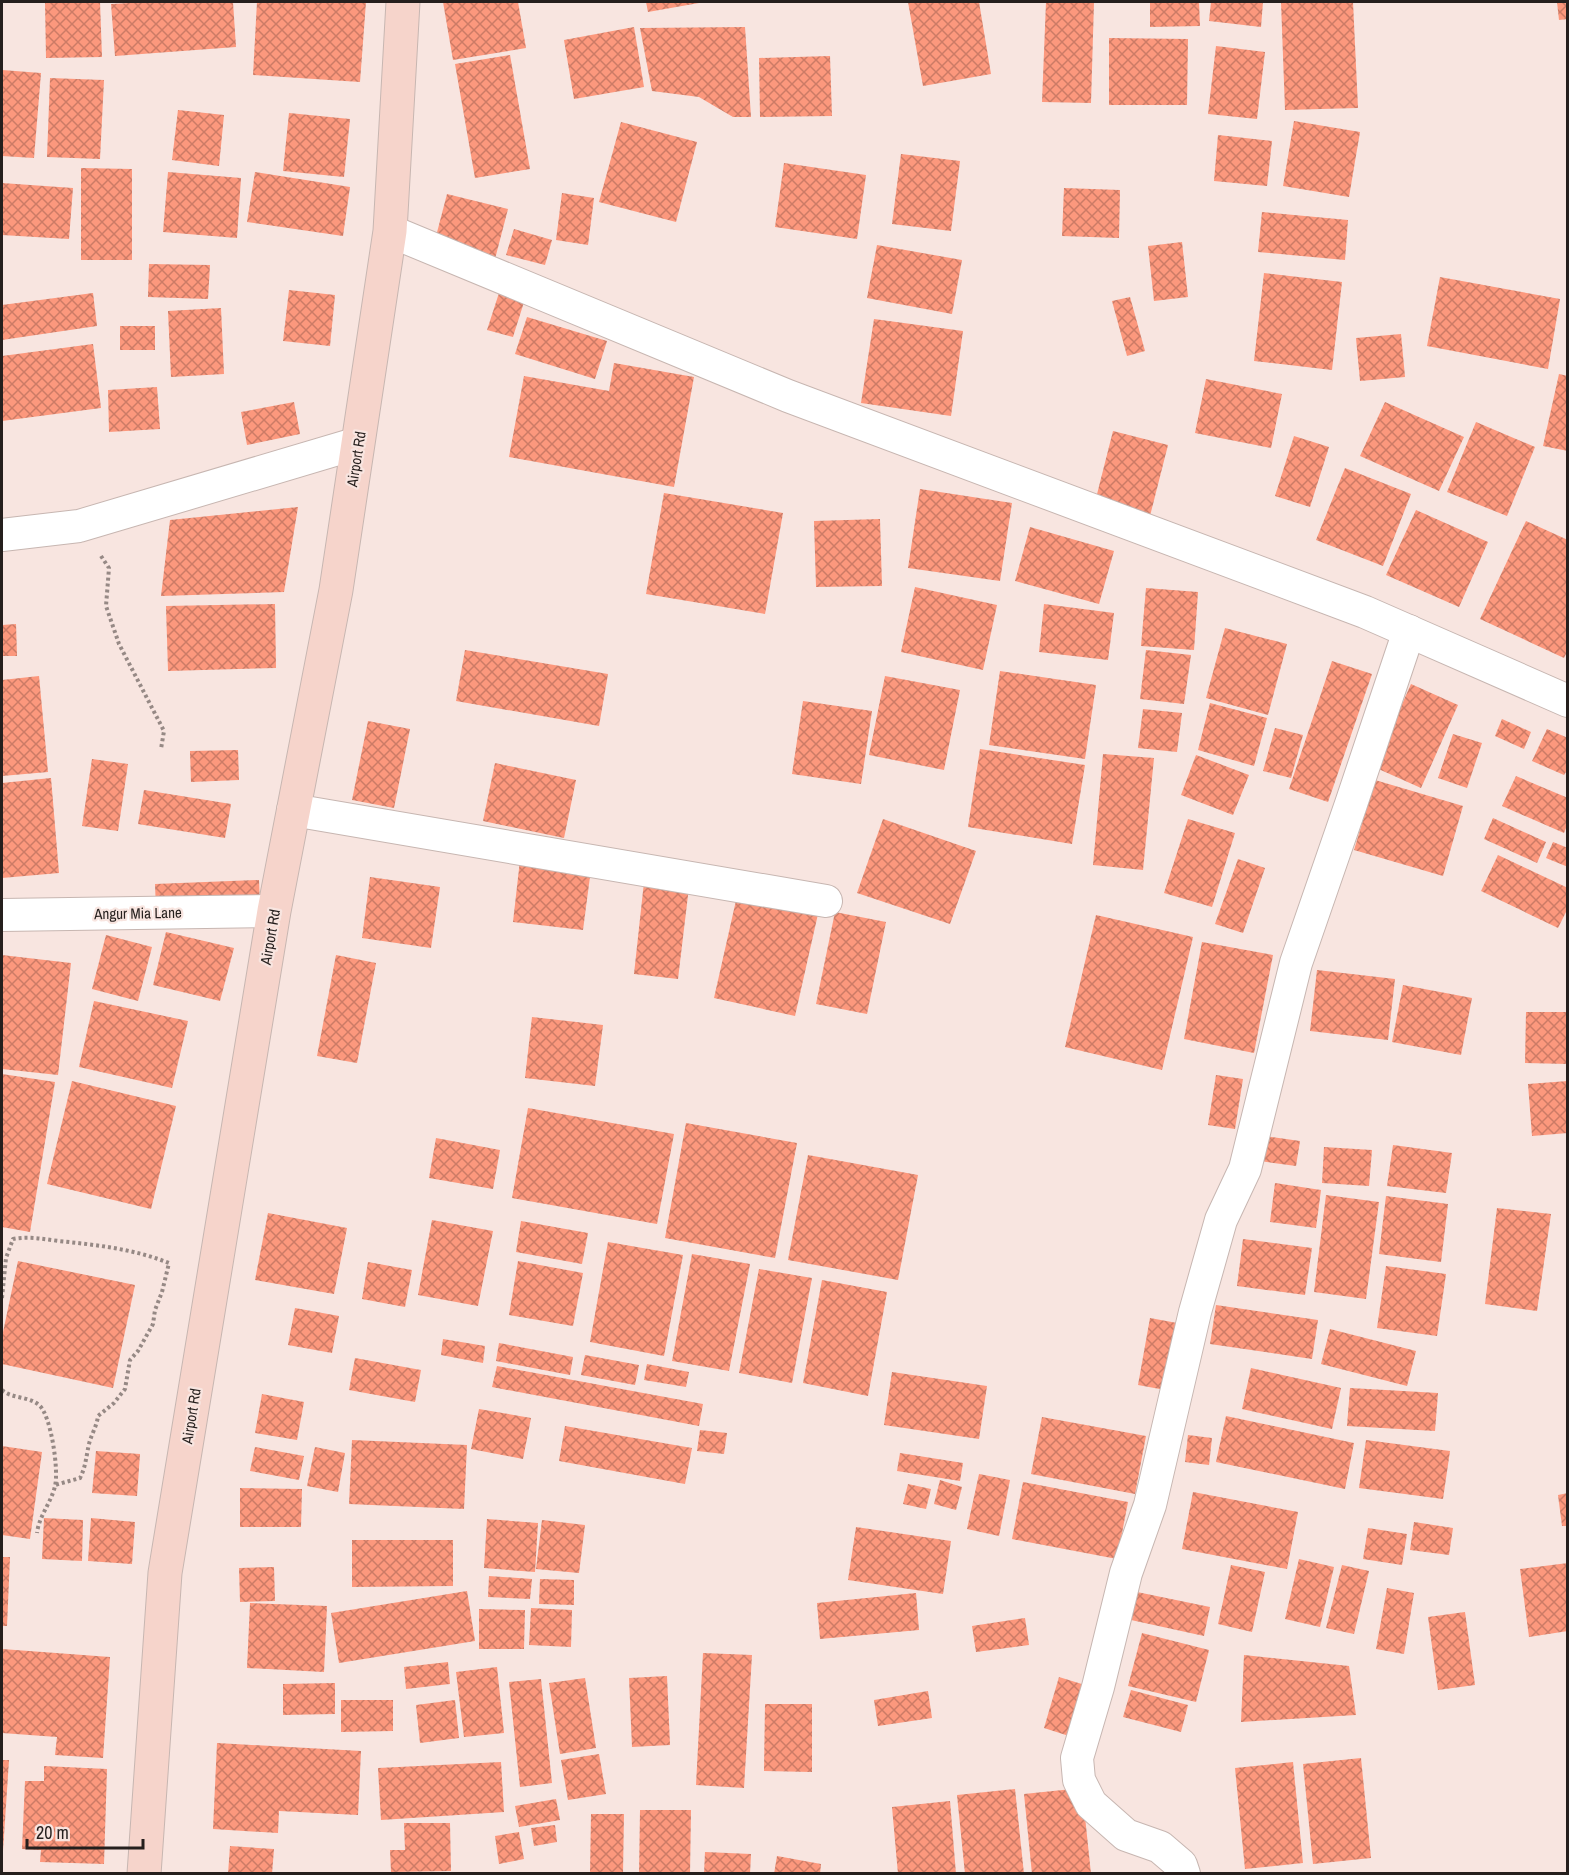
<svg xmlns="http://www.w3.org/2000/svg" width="1569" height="1875" viewBox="0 0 1569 1875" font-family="'Archivo Narrow',sans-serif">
<defs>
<pattern id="building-cross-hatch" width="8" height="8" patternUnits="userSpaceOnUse" patternTransform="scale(1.5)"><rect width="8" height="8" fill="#fc987d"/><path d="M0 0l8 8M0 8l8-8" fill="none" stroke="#cc7b66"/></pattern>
</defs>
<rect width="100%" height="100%" fill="#f8e5e0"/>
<g fill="url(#building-cross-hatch)">
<polygon points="45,2 100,2 102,57 46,58"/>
<polygon points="146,2 233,2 236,47 115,56 111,4"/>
<polygon points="257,2 366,2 360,82 253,75"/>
<polygon points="443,2 518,2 526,48 453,60"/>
<polygon points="646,2 698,2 699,3 648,12"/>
<polygon points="908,2 979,2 991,74 923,86"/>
<polygon points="1046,2 1094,2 1091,103 1042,102"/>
<polygon points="1150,2 1199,2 1200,26 1150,27"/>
<polygon points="1211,2 1263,2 1261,27 1209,21"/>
<polygon points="1281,2 1353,2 1358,108 1285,110"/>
<polygon points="1557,2 1568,2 1568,19 1559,20"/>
<polygon points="634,27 644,87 574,99 564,40"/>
<polygon points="745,27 751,117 733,117 699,97 652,91 640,28"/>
<polygon points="1109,38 1188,39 1187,105 1109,105"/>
<polygon points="1216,46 1265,52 1257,119 1208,114"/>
<polygon points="510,55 530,169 475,178 455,64"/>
<polygon points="830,56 832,116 760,117 759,58"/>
<polygon points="2,70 41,73 34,158 2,156"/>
<polygon points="50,78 104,80 100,159 47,157"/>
<polygon points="178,110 224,115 219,166 172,160"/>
<polygon points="289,113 350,119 344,177 283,171"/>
<polygon points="1294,121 1360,132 1349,197 1283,186"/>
<polygon points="621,122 697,142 676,222 599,202"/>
<polygon points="1218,135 1272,141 1267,186 1214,181"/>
<polygon points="901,154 960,161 951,231 892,224"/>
<polygon points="784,163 866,175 857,239 775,227"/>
<polygon points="81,168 132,169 132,260 81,260"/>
<polygon points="168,172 241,178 237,238 163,232"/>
<polygon points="255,172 350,187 343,236 247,222"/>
<polygon points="2,183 73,188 69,239 2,235"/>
<polygon points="1064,188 1120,190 1119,238 1062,236"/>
<polygon points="562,193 594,198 588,245 556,240"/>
<polygon points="447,194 508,209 495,259 434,244"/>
<polygon points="1262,212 1348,220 1345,260 1258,252"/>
<polygon points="514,229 552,240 545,265 506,255"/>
<polygon points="1182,242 1188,297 1154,301 1148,246"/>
<polygon points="877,245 962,260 952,314 867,298"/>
<polygon points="149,264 210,265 208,299 148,297"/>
<polygon points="1264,273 1342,282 1332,370 1254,361"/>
<polygon points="1440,277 1560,299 1548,369 1427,346"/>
<polygon points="289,290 335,295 330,346 283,341"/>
<polygon points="93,293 97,326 2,340 2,305"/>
<polygon points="499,293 524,302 513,337 487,330"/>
<polygon points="1130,297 1145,351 1127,356 1112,301"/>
<polygon points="221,308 224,374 171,377 168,311"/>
<polygon points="527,317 607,341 595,379 515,354"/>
<polygon points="874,319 963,331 951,416 861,403"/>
<rect x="120" y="326" width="35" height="24"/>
<polygon points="1401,334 1405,377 1360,381 1356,338"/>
<polygon points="93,344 101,408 2,421 2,356"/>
<polygon points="614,363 694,377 674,487 509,457 524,376 609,391"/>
<polygon points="1559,374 1568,376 1568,451 1543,446"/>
<polygon points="1206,379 1282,394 1271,448 1195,433"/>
<polygon points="157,387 160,429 109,432 108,390"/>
<polygon points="294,402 300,434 247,445 241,412"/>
<polygon points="1385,402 1464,437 1439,491 1360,456"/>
<polygon points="1476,422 1535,447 1507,516 1447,492"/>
<polygon points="1113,431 1168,445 1150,516 1095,502"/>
<polygon points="1294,436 1329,447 1310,507 1275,496"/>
<polygon points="1345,468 1411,494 1383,566 1316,540"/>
<polygon points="920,489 1012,503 1000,581 908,568"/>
<polygon points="664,493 783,513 765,614 646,594"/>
<polygon points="298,507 284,592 161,596 170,520"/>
<polygon points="1416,510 1488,542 1459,607 1386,575"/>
<polygon points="880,519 882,586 816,587 814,521"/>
<polygon points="1526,521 1568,540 1568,650 1564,658 1480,619"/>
<polygon points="1030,527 1114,551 1099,604 1015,581"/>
<polygon points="915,587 997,605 983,670 901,652"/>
<polygon points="1146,588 1198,592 1194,650 1141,646"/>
<polygon points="275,604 276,668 168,671 166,606"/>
<polygon points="1044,604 1114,613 1108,660 1039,652"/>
<polygon points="16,624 17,656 2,656 2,625"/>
<polygon points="1225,628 1287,644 1268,715 1206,698"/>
<polygon points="465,650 608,674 599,726 456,701"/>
<polygon points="1146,650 1191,655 1184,704 1140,699"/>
<polygon points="1332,661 1372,674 1328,802 1289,789"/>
<polygon points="1000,671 1096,685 1085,759 989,745"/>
<polygon points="39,676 48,772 2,776 2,680"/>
<polygon points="885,676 960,690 944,770 869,755"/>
<polygon points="1411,684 1458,705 1421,788 1374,767"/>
<polygon points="803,701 872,711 861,784 792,774"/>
<polygon points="1210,703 1267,718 1254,766 1198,750"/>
<polygon points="1143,709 1182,713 1177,752 1138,748"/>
<polygon points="1502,719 1531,732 1524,749 1495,736"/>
<polygon points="368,721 410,729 394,808 352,800"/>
<polygon points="1275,728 1303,735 1291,778 1263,771"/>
<polygon points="1547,729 1568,738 1568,769 1564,775 1532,761"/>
<polygon points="1453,734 1482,743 1467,788 1438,778"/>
<polygon points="980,749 1085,765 1072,844 968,827"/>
<polygon points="238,750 239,780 191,782 190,751"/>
<polygon points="1103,754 1154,758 1143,870 1093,865"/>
<polygon points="1196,755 1249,775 1233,815 1181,795"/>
<polygon points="92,759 128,764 118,831 82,826"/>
<polygon points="495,763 576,780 564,838 483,821"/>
<polygon points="1516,776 1568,798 1568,823 1564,833 1502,806"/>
<polygon points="51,778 59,873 2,878 2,783"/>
<polygon points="1375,780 1463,806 1443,876 1354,850"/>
<polygon points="144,790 231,804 225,838 138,824"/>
<polygon points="1493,818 1546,842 1537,863 1484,839"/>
<polygon points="883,819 976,851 950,924 857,893"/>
<polygon points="1188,819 1235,833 1212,907 1164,893"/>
<polygon points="1553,842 1568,848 1568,867 1546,858"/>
<polygon points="1498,855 1568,888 1568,908 1558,928 1481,891"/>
<polygon points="1238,859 1265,868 1243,933 1215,924"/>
<polygon points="520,860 591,869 583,930 513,922"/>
<polygon points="370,877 440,887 431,948 362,938"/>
<polygon points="259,880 260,907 156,911 155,884"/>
<polygon points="644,882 689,887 678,979 634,974"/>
<polygon points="737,896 818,914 795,1016 714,998"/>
<polygon points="835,912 886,922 867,1014 816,1004"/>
<polygon points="1096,915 1193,937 1162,1070 1065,1047"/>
<polygon points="166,932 234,948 220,1001 153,985"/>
<polygon points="106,935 152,947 138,1001 92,989"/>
<polygon points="1202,942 1273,955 1254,1053 1184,1039"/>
<polygon points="2,955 71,963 58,1075 2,1069"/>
<polygon points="336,955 376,963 357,1063 317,1056"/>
<polygon points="1317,970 1395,979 1388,1040 1310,1031"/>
<polygon points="1403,985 1472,998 1461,1055 1392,1042"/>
<polygon points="94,1001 188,1021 172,1088 79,1067"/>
<polygon points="1526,1012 1568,1012 1568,1064 1525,1063"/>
<polygon points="532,1017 603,1025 595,1086 525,1078"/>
<polygon points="2,1074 55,1082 30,1232 2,1227"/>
<polygon points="1216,1075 1243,1079 1235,1129 1208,1125"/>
<polygon points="72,1081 176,1106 151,1209 47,1184"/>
<polygon points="1568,1081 1568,1133 1532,1136 1528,1084"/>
<polygon points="528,1108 674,1134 657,1224 512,1198"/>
<polygon points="686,1123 797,1143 775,1258 665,1238"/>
<polygon points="1264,1136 1300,1141 1296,1166 1260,1161"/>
<polygon points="436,1138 500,1150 493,1189 429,1178"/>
<polygon points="1393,1145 1452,1153 1446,1193 1387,1186"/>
<polygon points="1324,1147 1372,1150 1369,1186 1322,1183"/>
<polygon points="808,1155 918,1175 898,1280 788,1260"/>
<polygon points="1275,1183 1321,1190 1316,1228 1270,1222"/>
<polygon points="1326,1195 1379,1202 1366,1299 1314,1292"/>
<polygon points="1386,1196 1448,1204 1441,1262 1379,1254"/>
<polygon points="1497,1208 1551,1214 1537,1311 1485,1304"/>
<polygon points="268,1213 347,1228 334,1294 255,1280"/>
<polygon points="432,1220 493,1231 478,1306 418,1295"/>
<polygon points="521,1221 588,1233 582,1264 516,1252"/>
<polygon points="1243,1239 1312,1248 1305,1295 1237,1286"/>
<polygon points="608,1242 683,1255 664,1356 590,1342"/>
<polygon points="692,1254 750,1264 729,1371 672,1361"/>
<polygon points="18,1261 135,1285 113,1388 2,1364 2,1337"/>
<polygon points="518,1261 583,1273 573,1326 509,1315"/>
<polygon points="368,1262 412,1270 405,1307 362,1299"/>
<polygon points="1386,1266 1446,1274 1437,1336 1377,1328"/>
<polygon points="759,1269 812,1278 792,1383 739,1373"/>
<polygon points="822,1280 887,1292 868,1396 803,1383"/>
<polygon points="1216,1305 1318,1320 1312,1359 1210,1344"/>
<polygon points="295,1308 339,1316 332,1353 288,1345"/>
<polygon points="1150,1318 1188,1325 1176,1392 1138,1385"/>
<polygon points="1330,1329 1416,1351 1407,1386 1321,1364"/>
<polygon points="443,1339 485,1346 483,1363 441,1355"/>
<polygon points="499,1343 573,1357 570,1375 496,1361"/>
<polygon points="585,1355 639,1365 635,1385 581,1375"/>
<polygon points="355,1358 421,1370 415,1402 349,1390"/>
<polygon points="647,1364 689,1372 686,1387 644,1380"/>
<polygon points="497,1366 703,1404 699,1426 492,1387"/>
<polygon points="1251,1368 1341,1388 1332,1429 1242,1409"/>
<polygon points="892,1372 987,1386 979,1439 884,1425"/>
<polygon points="1350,1388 1438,1393 1435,1431 1347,1426"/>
<polygon points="262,1394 304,1402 297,1440 255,1433"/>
<polygon points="479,1409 531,1418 523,1459 471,1449"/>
<polygon points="1226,1416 1354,1443 1345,1489 1216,1462"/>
<polygon points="1042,1417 1146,1436 1135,1494 1031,1474"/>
<polygon points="565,1426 692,1448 685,1484 559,1461"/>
<polygon points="700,1430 727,1433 724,1454 697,1451"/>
<polygon points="1188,1435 1212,1438 1209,1465 1185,1462"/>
<polygon points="352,1440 467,1445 464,1509 349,1504"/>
<polygon points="1366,1440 1450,1451 1443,1499 1359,1488"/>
<polygon points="2,1446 42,1452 30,1539 2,1535"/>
<polygon points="255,1447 304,1456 299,1480 250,1471"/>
<polygon points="315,1447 345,1453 338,1492 307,1486"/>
<polygon points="96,1451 140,1454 137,1496 92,1493"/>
<polygon points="900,1453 963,1463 960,1481 897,1471"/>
<polygon points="979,1474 1010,1480 999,1536 967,1529"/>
<polygon points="940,1480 962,1487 956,1510 934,1504"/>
<polygon points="1023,1482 1128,1502 1117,1559 1012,1539"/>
<polygon points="908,1484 931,1489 926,1509 903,1504"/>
<polygon points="240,1488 302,1489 301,1527 240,1527"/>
<polygon points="1193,1492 1298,1512 1287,1569 1182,1549"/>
<polygon points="1568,1493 1568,1526 1562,1526 1558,1495"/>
<polygon points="44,1518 83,1520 82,1561 42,1559"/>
<polygon points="91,1518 135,1522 132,1564 88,1561"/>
<polygon points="487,1519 538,1523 535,1572 484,1568"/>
<polygon points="542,1520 585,1525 579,1573 536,1569"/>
<polygon points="1414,1522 1453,1528 1449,1555 1410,1550"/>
<polygon points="856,1527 951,1541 943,1594 848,1580"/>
<polygon points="1368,1528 1407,1534 1402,1565 1363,1559"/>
<polygon points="352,1540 453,1540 453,1586 352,1587"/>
<polygon points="2,1557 10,1557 7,1626 2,1626"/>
<polygon points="1299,1559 1334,1567 1320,1627 1285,1619"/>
<polygon points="1568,1563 1568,1631 1529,1637 1520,1569"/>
<polygon points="1231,1565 1265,1572 1252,1632 1218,1624"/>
<polygon points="1342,1565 1369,1571 1354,1634 1326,1628"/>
<polygon points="274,1567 275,1601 240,1602 239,1568"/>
<polygon points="489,1576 532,1579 530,1599 488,1597"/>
<polygon points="540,1579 574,1580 574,1605 539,1604"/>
<polygon points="1387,1588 1414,1593 1404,1654 1376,1649"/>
<polygon points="467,1591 475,1641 339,1663 331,1613"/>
<polygon points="1137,1592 1210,1607 1204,1636 1131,1620"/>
<polygon points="916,1593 919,1630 820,1639 817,1603"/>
<polygon points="250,1603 327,1606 324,1672 247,1668"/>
<polygon points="531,1608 572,1610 571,1647 529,1645"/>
<polygon points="479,1609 525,1610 524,1649 479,1649"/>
<polygon points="1465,1612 1475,1685 1438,1690 1428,1617"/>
<polygon points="1025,1618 1029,1645 976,1652 972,1626"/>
<polygon points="1142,1633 1209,1650 1196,1702 1128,1686"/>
<polygon points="2,1649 110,1657 103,1758 55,1755 57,1737 2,1733"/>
<polygon points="703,1653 752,1655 744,1788 696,1785"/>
<polygon points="1244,1655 1349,1666 1356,1715 1241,1722"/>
<polygon points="448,1662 450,1684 406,1689 404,1667"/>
<polygon points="497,1667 504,1733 464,1737 456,1672"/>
<polygon points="667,1676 670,1745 632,1747 629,1678"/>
<polygon points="1059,1677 1085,1685 1069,1736 1044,1728"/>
<polygon points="585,1678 596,1748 560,1754 549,1683"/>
<polygon points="541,1679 552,1783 520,1787 509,1682"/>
<polygon points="335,1683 335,1714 283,1715 283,1684"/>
<polygon points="1131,1690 1188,1705 1181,1732 1123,1717"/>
<polygon points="928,1691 932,1718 878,1726 874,1700"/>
<polygon points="341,1700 393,1700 393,1731 341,1732"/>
<polygon points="455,1700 459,1738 420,1743 416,1705"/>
<polygon points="765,1704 812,1704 812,1772 764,1771"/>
<polygon points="217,1743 361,1751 358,1815 279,1811 278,1833 213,1829"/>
<polygon points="599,1754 606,1794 568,1800 561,1760"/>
<polygon points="1361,1758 1371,1858 1313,1864 1303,1764"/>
<polygon points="2,1760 9,1760 3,1851 2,1851"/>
<polygon points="501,1762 504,1812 381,1820 378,1768"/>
<polygon points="1293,1762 1303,1863 1245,1869 1235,1768"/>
<polygon points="44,1766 107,1769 104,1864 40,1862 41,1850 22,1849 25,1781 44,1781"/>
<polygon points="1082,1788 1091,1874 1032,1874 1024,1794"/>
<polygon points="1015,1789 1024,1874 965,1874 957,1795"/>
<polygon points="556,1799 560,1820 519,1827 515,1806"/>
<polygon points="950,1801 956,1874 898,1874 892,1807"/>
<polygon points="640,1810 691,1810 690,1874 639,1874"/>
<polygon points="591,1814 624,1814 623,1874 590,1874"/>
<polygon points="404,1823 450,1823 451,1871 391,1872 390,1850 405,1850"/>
<polygon points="555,1825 557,1842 534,1846 531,1828"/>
<polygon points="519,1832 524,1859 499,1864 495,1836"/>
<polygon points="230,1846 274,1849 272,1874 228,1874"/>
<polygon points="705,1852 751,1854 750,1874 704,1874"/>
<polygon points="777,1856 821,1864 820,1874 774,1874"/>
</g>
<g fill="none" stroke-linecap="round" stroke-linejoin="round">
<defs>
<g id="minor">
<polyline points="390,231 788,396 1365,612 1568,701"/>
<polyline points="2,535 79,526 358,443"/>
<polyline points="293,810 826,901"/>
<polyline points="2,915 274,911"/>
<polyline points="1184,1874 1181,1865 1160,1847 1126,1835 1091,1804 1079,1780 1077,1758 1098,1687 1126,1573 1150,1505 1195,1312 1221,1220 1245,1169 1296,963 1351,804 1409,631"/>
</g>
<polyline id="secondary" points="144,1874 165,1573 274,911 336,590 390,231 403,2"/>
</defs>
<use href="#minor" stroke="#c7b6b1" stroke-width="34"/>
<use href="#secondary" stroke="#c7b6b1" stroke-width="35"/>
<g stroke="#968985" stroke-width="4" stroke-dasharray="3 3" stroke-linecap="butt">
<polyline points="101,556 109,568 106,606 119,644 164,731 161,749"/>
<path d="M 2,1298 L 6,1258 L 13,1239 C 29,1236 43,1239 59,1241 C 97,1245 134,1249 169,1263 L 162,1292 L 155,1310 L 153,1324 L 138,1351 L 130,1360 L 125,1389 L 114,1403 L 98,1416 C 97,1426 91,1435 89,1444 C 86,1457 86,1466 80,1478 L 55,1485"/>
<path d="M 2,1390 C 12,1399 30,1396 40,1406 C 51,1417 59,1470 55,1486 C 51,1503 39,1516 37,1533"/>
</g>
<use href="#minor" stroke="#fff" stroke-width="32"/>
<use href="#secondary" stroke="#f6d4cb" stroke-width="33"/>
</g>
<g text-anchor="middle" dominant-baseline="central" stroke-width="4.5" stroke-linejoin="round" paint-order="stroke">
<g font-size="15" fill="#251f1d" stroke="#f8e5e0">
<text transform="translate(356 459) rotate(-81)">Airport Rd</text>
<text transform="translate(138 913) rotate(-1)">Angur Mia Lane</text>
<text transform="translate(270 937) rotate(-80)">Airport Rd</text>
<text transform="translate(191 1416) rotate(-81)">Airport Rd</text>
</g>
</g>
<rect width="1569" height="1875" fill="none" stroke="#251f1d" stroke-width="6"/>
<path d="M27 1839v9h116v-9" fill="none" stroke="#251f1d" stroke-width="3"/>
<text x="36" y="1839" font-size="18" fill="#251f1d" stroke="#f8e5e0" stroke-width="4.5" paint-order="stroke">20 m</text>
</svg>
